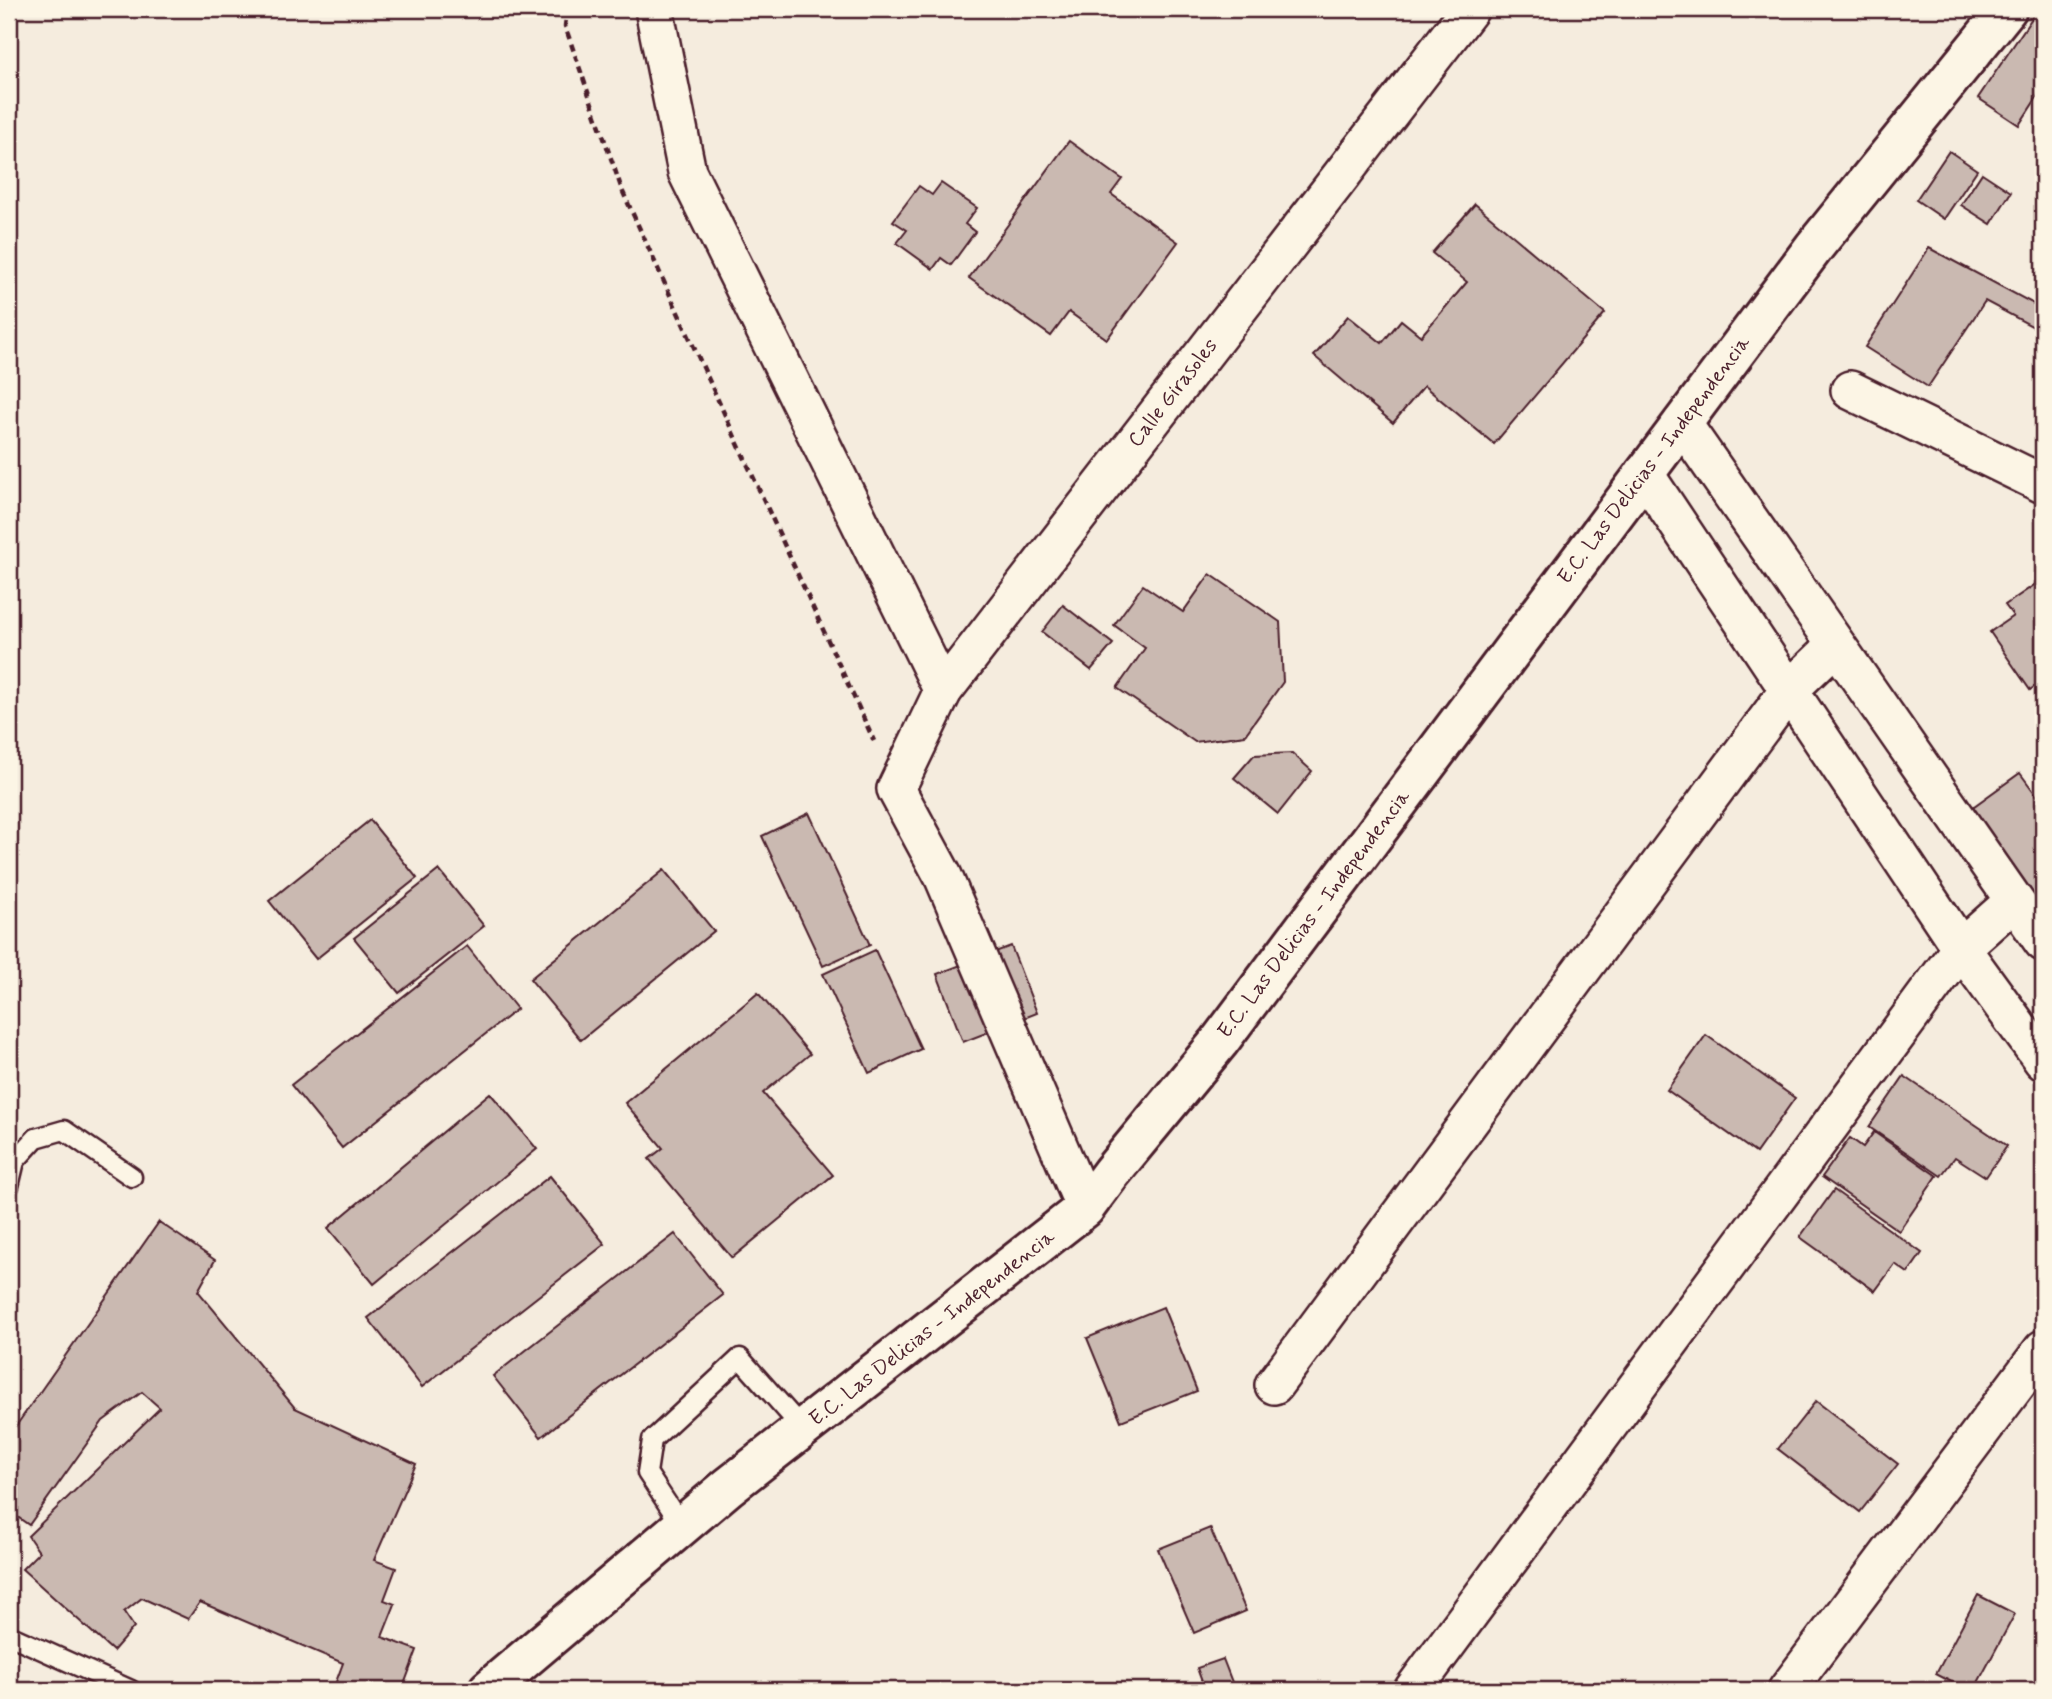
<svg xmlns="http://www.w3.org/2000/svg" width="2052" height="1699" viewBox="0 0 2052 1699" font-family="Mynerve,sans-serif">
<rect width="100%" height="100%" fill="#f5ecde"/>
<filter id="ink" filterUnits="userSpaceOnUse"><feTurbulence type="fractalNoise" baseFrequency=".0143" numOctaves="2"/><feDisplacementMap in="SourceGraphic" scale="14" xChannelSelector="R" yChannelSelector="G"/><feConvolveMatrix kernelMatrix="1 2 1 2 8 2 1 2 1" color-interpolation-filters="sRGB"/></filter>
<g filter="url(#ink)">
<g fill="#cab9b1" stroke="#4a1f2b" stroke-width="2">
<polygon points="2038,9 2043,9 2043,88 2019,125 1978,98"/>
<polygon points="1069,141 1122,179 1111,194 1178,242 1107,339 1069,312 1051,336 969,278"/>
<polygon points="1949,151 1977,170 1944,219 1916,200"/>
<polygon points="1982,173 2011,192 1991,224 1961,205"/>
<polygon points="941,183 977,208 965,224 975,232 951,265 941,258 933,269 897,243 907,230 893,221 919,186 932,195"/>
<polygon points="1475,204 1605,313 1494,444 1424,386 1393,423 1314,356 1348,316 1382,343 1401,320 1421,336 1467,282 1432,253"/>
<polygon points="1929,248 2043,309 2043,323 2039,330 1985,301 1928,387 1865,347"/>
<polygon points="1210,574 1280,622 1283,682 1245,735 1195,742 1117,688 1145,648 1114,625 1143,585 1183,612"/>
<polygon points="2043,579 2043,680 2030,690 1990,632 2013,616 2005,605"/>
<polygon points="1063,605 1113,644 1091,670 1042,632"/>
<polygon points="1292,753 1312,771 1278,814 1234,778 1254,755"/>
<polygon points="2020,773 2043,804 2043,906 2041,907 1970,809"/>
<polygon points="809,813 870,945 823,966 762,836"/>
<polygon points="370,820 417,878 316,959 269,901"/>
<polygon points="439,870 484,926 399,993 354,938"/>
<polygon points="664,870 714,931 581,1040 530,979"/>
<polygon points="467,946 517,1009 342,1148 291,1085"/>
<polygon points="1011,946 1037,1013 963,1042 937,974"/>
<polygon points="875,950 921,1049 869,1073 823,974"/>
<polygon points="758,993 810,1054 763,1093 833,1175 732,1258 649,1159 663,1148 625,1103"/>
<polygon points="1706,1035 1795,1098 1756,1153 1667,1090"/>
<polygon points="1904,1076 2007,1146 1986,1177 1955,1157 1941,1176 1869,1127"/>
<polygon points="490,1093 537,1149 374,1284 328,1228"/>
<polygon points="1874,1132 1937,1176 1899,1231 1822,1177 1850,1138 1863,1147"/>
<polygon points="550,1176 605,1244 422,1387 368,1318"/>
<polygon points="1834,1190 1922,1253 1908,1273 1895,1264 1875,1291 1800,1237"/>
<polygon points="159,1222 215,1260 198,1291 295,1408 416,1464 374,1560 396,1568 384,1600 395,1604 382,1637 417,1650 402,1690 370,1690 363,1688 362,1690 333,1690 343,1663 200,1602 188,1619 142,1598 124,1612 134,1627 113,1651 22,1569 39,1552 28,1536 160,1408 142,1392 103,1421 29,1525 9,1511 9,1436"/>
<polygon points="675,1234 723,1295 541,1437 493,1376"/>
<polygon points="1163,1307 1197,1391 1121,1421 1087,1338"/>
<polygon points="1816,1401 1898,1464 1860,1512 1778,1449"/>
<polygon points="1210,1528 1246,1611 1194,1633 1158,1549"/>
<polygon points="1978,1595 2015,1614 1974,1690 1967,1690 1936,1674"/>
<polygon points="1223,1659 1235,1690 1205,1690 1197,1668"/>
</g>
<g fill="none" stroke-linecap="round" stroke-linejoin="round">
<defs>
<g id="service">
<polyline points="9,1186 15,1161 36,1138 64,1130 132,1177"/>
<polyline points="682,1526 647,1473 652,1440 740,1358 803,1429"/>
<polyline points="9,1635 131,1690"/>
</g>
<g id="minor">
<polyline points="654,9 687,172 943,691"/>
<polyline points="1850,390 2043,484"/>
<polyline points="1682,423 2043,942"/>
<polyline points="1644,473 1961,948 2043,1061"/>
<polyline points="1085,1208 943,876 896,789 943,691 1470,9"/>
<polyline points="1274,1385 1789,690 1836,645"/>
<polyline points="1413,1690 1961,948 2014,901"/>
<polyline points="1787,1690 2043,1349"/>
</g>
<polyline id="tertiary" points="488,1690 728,1487 1085,1208 1111,1173 1219,1042 1815,246 2007,9"/>
</defs>
<use href="#service" stroke="#4a1f2b" stroke-width="23"/>
<use href="#minor" stroke="#4a1f2b" stroke-width="42"/>
<use href="#tertiary" stroke="#4a1f2b" stroke-width="44"/>
<polyline stroke="#4a1f2b" stroke-width="4.5" stroke-dasharray="7 5" stroke-linecap="butt" points="567,9 565,26 622,190 874,741"/>
<use href="#service" stroke="#fcf5e5" stroke-width="18"/>
<use href="#minor" stroke="#fcf5e5" stroke-width="37"/>
<use href="#tertiary" stroke="#fcf5e5" stroke-width="38"/>
</g>
</g>
<g text-anchor="middle" dominant-baseline="central" stroke-width="5" stroke-linejoin="round" paint-order="stroke">
<g font-size="21" fill="#4a1f2b" stroke="#fcf5e5">
<text transform="translate(1173 393) rotate(-52)">Calle Girasoles</text>
<text transform="translate(1654 460) rotate(-53)">E.C. Las Delicias - Independencia</text>
<text transform="translate(1314 914) rotate(-53)">E.C. Las Delicias - Independencia</text>
<text transform="translate(932 1328) rotate(-38)">E.C. Las Delicias - Independencia</text>
</g>
</g>
<rect width="2052" height="1699" fill="none" stroke="#fcf5e5" stroke-width="35"/>
<rect x="18" y="18" width="2017" height="1664" fill="none" stroke="#4a1f2b" stroke-width="2.5" filter="url(#ink)"/>
</svg>
